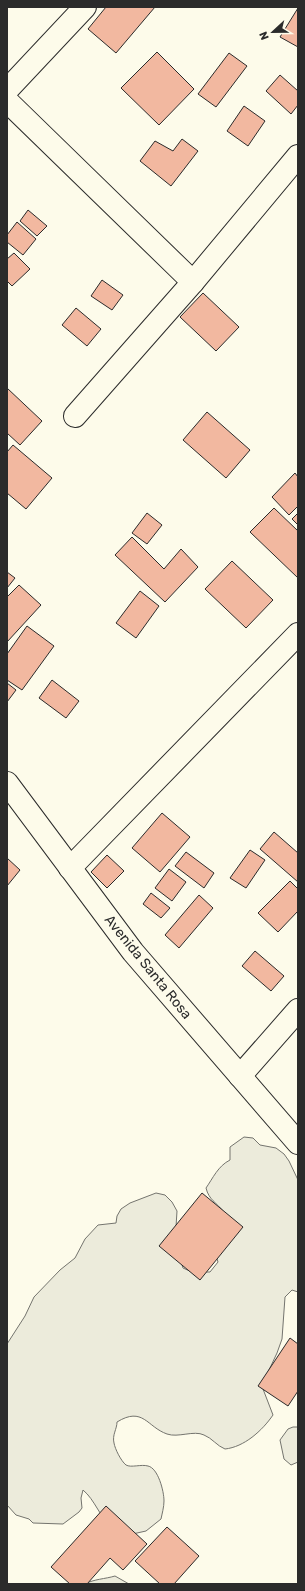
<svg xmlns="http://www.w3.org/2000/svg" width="305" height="1591" viewBox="0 0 305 1591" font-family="Rubik,sans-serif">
<rect width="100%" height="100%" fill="#fdfbea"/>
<g fill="#ecebdb" stroke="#74746e">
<path d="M 244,1137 L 253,1138 L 260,1145 L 276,1148 L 284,1154 L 289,1161 L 298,1180 L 298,1292 L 292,1290 L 285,1297 L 282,1339 L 277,1353 L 269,1370 L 263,1389 L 273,1415 C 262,1431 244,1447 225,1449 C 217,1446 212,1438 204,1435 C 194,1430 178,1438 167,1434 C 147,1427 143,1406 117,1422 C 117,1429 112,1435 114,1443 C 115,1449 121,1461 126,1465 C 131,1468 141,1464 148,1466 C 158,1468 164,1491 164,1501 C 164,1507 162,1514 161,1519 L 146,1531 L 128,1535 C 123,1532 116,1530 111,1526 C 99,1516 95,1500 83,1490 L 81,1498 L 82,1508 L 79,1512 L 63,1524 L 33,1523 L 29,1519 L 16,1515 L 7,1505 L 7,1344 L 25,1316 L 34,1297 L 60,1270 L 75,1258 L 85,1239 L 98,1225 L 116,1223 L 117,1216 L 121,1209 L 130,1203 L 156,1193 L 165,1195 L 172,1202 L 177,1211 L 175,1243 L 183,1268 L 192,1272 L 210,1272 L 218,1262 L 215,1252 L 223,1211 C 216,1202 209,1200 206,1188 C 213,1178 218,1166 230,1160 L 230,1147 Z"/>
<polygon points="293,1427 298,1427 298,1462 291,1465 284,1459 280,1440 288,1429"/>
<path d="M 115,1576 L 129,1584 L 85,1584 C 94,1579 105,1579 115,1576 Z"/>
</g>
<g fill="#f2b8a0" stroke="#2b2b2b">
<polygon points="106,7 155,7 116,53 88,29"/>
<polygon points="298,8 298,47 280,37"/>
<polygon points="157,52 194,89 159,125 121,88"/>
<polygon points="229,53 247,66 216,107 198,94"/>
<polygon points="280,75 298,91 298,105 291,114 266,91"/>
<polygon points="244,106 265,121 248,146 227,131"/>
<polygon points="182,139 198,151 171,186 140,161 155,141 173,151"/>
<polygon points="28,210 47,226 37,236 20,221"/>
<polygon points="17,222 36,239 23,255 7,242 7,235"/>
<polygon points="14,253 30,269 12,286 7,281 7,259"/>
<polygon points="102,280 123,295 112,310 91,296"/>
<polygon points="203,293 239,327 216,351 180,317"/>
<polygon points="76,308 101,329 87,346 62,325"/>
<polygon points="7,388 42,421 20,445 7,433"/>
<polygon points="207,412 250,450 226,478 183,440"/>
<polygon points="13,445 52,478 26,509 7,493 7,452"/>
<polygon points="295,473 298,477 298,506 289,515 272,497"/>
<polygon points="274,508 298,531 298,578 250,532"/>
<polygon points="147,513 162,525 147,544 132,533"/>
<polygon points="298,513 298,525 292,519"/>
<polygon points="132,537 164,569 181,549 198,567 165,602 115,555"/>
<polygon points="232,561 273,600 246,628 205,589"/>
<polygon points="7,572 15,578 7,588"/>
<polygon points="19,585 41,605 7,642 7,597"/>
<polygon points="140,591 159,606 136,638 116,623"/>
<polygon points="27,626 54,646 22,690 7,680 7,654"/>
<polygon points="52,680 79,701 66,718 39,698"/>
<polygon points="7,683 16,690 7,702"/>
<polygon points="162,813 190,837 160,872 132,848"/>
<polygon points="274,832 298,853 298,882 260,849"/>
<polygon points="250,850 265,860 246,888 230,878"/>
<polygon points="186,852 214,873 204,888 175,866"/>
<polygon points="107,855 124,871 107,888 91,872"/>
<polygon points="7,858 20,870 7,886"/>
<polygon points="169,869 186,882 172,901 155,888"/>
<polygon points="290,881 298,889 298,911 278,932 258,913"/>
<polygon points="151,893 170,908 161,918 143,904"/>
<polygon points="199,895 213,908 179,948 165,935"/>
<polygon points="255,951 284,976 271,991 242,966"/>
<polygon points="202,1193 243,1227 200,1280 159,1246"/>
<polygon points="290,1338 298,1344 298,1391 288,1406 258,1386"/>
<polygon points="106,1506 147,1544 123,1570 110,1558 87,1584 70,1584 51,1567"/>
<polygon points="167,1527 199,1556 174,1584 160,1584 135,1561"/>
</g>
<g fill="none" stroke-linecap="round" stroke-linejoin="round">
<defs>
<g id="street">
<polyline points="7,90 85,7"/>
<polyline points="7,101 193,282"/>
<polyline points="75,416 193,282 298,156"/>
<polyline points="70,868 298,634"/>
<polyline points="240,1076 298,1010"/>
</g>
<polyline id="secondary" points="7,783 133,952 298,1143"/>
</defs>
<use href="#street" stroke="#2b2b2b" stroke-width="24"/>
<use href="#secondary" stroke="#2b2b2b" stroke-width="24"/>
<use href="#street" stroke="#fdfbea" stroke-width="22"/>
<use href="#secondary" stroke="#fdfbea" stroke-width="22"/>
</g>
<g text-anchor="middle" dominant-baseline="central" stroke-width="3" stroke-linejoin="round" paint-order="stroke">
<g font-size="14" fill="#2b2b2b" stroke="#fdfbea">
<text transform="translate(148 967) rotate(51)">Avenida Santa Rosa</text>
</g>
</g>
<rect width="305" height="1591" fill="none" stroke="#2b2b2b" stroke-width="16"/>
<g transform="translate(273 32) rotate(248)" stroke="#fdfbea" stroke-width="3" paint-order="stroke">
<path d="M0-3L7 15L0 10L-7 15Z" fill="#2b2b2b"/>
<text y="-6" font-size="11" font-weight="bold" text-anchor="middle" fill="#2b2b2b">N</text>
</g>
</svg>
